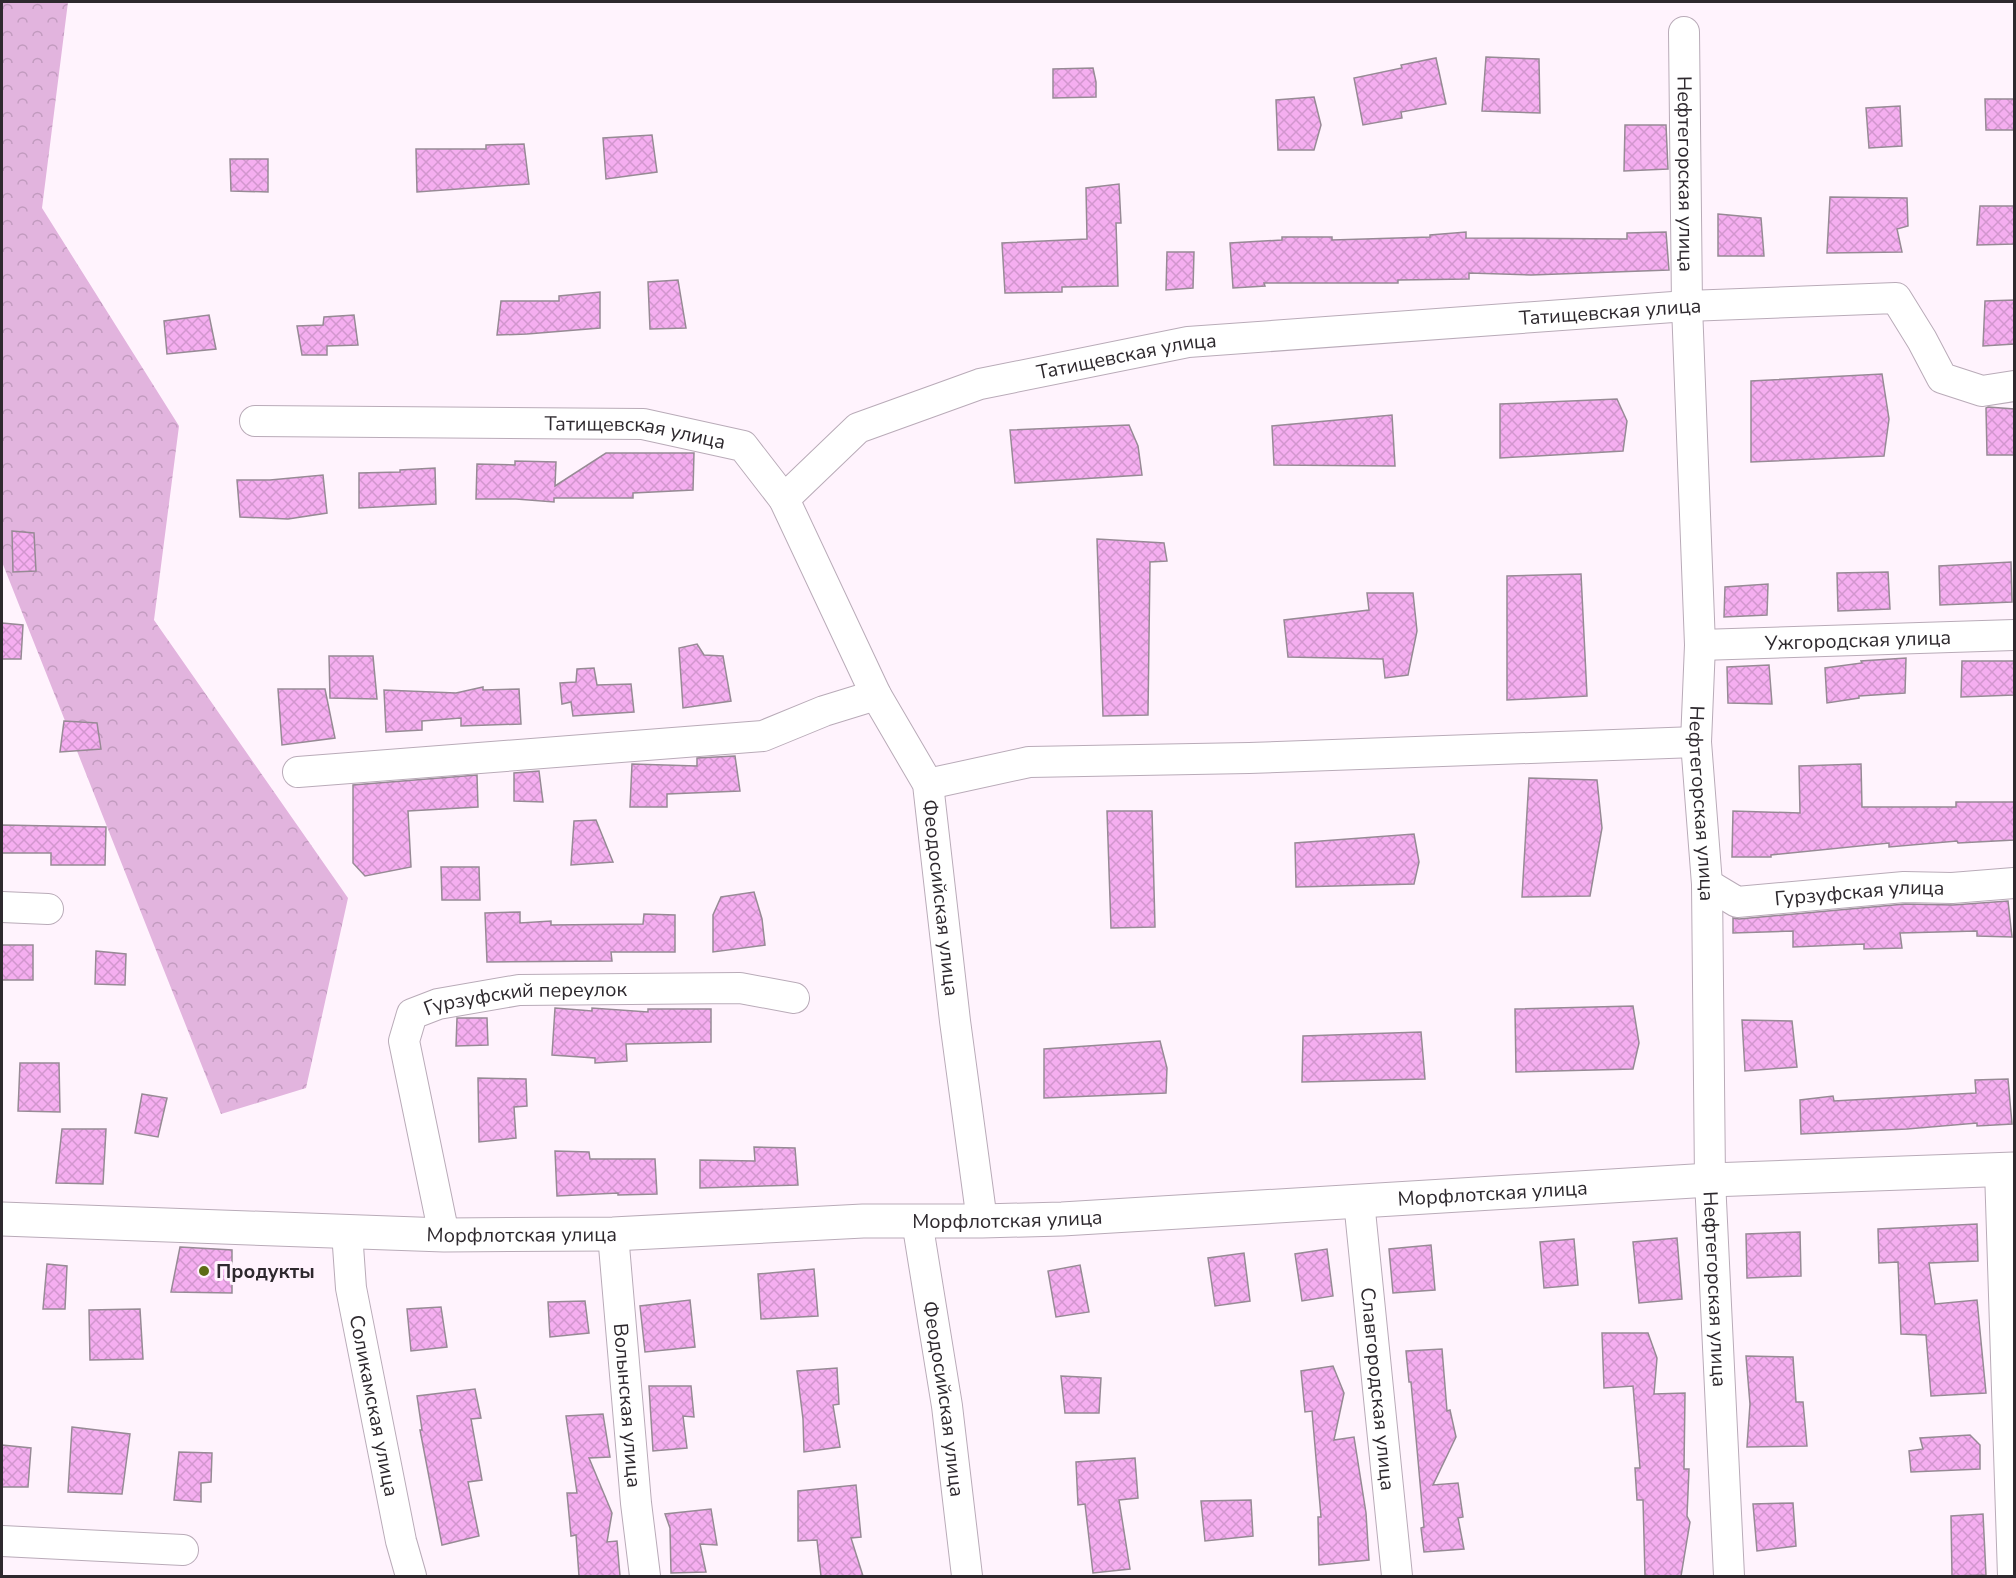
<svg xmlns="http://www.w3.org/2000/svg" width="2016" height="1578" viewBox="0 0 2016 1578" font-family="'Nunito Sans',sans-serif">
<defs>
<pattern id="forest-crowns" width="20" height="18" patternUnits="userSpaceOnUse" patternTransform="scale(1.5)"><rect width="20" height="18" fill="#e2b4de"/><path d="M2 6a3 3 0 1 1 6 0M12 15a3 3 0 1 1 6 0" fill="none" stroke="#c29bbf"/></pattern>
<pattern id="building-cross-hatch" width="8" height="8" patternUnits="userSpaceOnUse" patternTransform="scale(1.5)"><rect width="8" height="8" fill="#f5aef0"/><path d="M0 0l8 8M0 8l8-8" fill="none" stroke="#d296ce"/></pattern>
</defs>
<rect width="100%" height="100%" fill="#fff3fd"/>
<polygon fill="url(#forest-crowns)" points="2,2 68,2 42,208 179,426 154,620 348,898 306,1088 221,1114 2,562"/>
<g fill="url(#building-cross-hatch)" stroke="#978a95" stroke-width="1.5">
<polygon points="1486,57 1539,59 1540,113 1482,111"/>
<polygon points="1436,58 1446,104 1401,112 1402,118 1363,125 1354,78 1402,68 1401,65"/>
<polygon points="1093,68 1096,82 1096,97 1053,98 1053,69"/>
<polygon points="1314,97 1321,125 1314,150 1278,150 1276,100"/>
<polygon points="1985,99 2014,99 2014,130 1986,130"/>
<polygon points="1900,106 1902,146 1869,148 1866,108"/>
<polygon points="1625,125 1666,125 1668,169 1624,171"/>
<polygon points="652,135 657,172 606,179 603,138"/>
<polygon points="524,144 529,184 417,192 416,149 486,149 486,145"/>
<polygon points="230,159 268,159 268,192 231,191"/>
<polygon points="1119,184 1121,223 1116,223 1118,286 1062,287 1062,292 1005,293 1002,243 1087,239 1086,188"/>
<polygon points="1830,197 1907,198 1908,226 1897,229 1902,252 1827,253"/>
<polygon points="1980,206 2014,206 2014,244 1977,245"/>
<polygon points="1718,214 1761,218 1764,256 1718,256"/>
<polygon points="1466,232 1466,238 1627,239 1627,233 1666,232 1669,270 1531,275 1469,273 1469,279 1398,280 1398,283 1264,283 1265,286 1233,288 1230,243 1282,240 1282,237 1332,237 1332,240 1430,237 1430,235"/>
<polygon points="1167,252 1194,252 1193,288 1166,290"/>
<polygon points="678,280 686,328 650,329 648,282"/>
<polygon points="600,292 600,328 527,334 497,335 501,301 559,301 559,296"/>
<polygon points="2014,300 2014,344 1983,346 1985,301"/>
<polygon points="209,315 216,349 167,354 164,321"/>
<polygon points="354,315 358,345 327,346 327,355 302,355 297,326 323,325 324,317"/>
<polygon points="1882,374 1889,419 1884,456 1751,462 1751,381"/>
<polygon points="1617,399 1627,421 1623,451 1500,458 1500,404"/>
<polygon points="1988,407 2014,409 2014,455 1987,455 1986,408"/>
<polygon points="1392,415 1395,466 1274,465 1272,426"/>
<polygon points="1129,425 1138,446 1142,475 1015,483 1010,430"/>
<polygon points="606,453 694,453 693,490 633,493 633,498 554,498 554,502 516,499 476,499 477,464 515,465 515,461 556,462 555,486"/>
<polygon points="435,468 436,504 359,508 359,473 400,472 400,470"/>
<polygon points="323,475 327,513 288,519 240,517 237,480 270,480"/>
<polygon points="12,531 34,533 36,571 13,572"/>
<polygon points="1097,539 1164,543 1167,561 1150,562 1148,715 1103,716"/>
<polygon points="2011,562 2012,602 1940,605 1939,566"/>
<polygon points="1888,572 1890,609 1838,611 1837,573"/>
<polygon points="1581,574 1587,696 1507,700 1507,576"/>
<polygon points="1768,584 1767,615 1724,617 1725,587"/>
<polygon points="1367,593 1413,593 1417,631 1408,675 1385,678 1383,659 1288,657 1284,620 1369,610"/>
<polygon points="2,623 23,625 21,659 2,659"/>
<polygon points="697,644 704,655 723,656 731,701 683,708 679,648"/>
<polygon points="329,656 373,656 377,699 330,698"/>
<polygon points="1906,658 1905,693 1859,696 1859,698 1827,703 1825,668 1862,663 1861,661"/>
<polygon points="1962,661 2014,661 2014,695 1961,697"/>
<polygon points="1769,665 1772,704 1728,703 1727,667"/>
<polygon points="594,668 597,685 631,684 634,712 573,716 571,702 562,704 560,683 576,682 577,669"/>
<polygon points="483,687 483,690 519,689 521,724 461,726 461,718 422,721 422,730 386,732 384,690 456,693"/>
<polygon points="278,689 325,689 335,738 282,745"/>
<polygon points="64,721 97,723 101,749 60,752"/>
<polygon points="735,756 740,791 667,794 667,807 630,807 632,764 697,766 697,758"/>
<polygon points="1861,764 1862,807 1956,807 1956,802 2014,802 2014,840 1958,843 1957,841 1889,847 1889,843 1771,855 1771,857 1732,857 1733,811 1800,813 1799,766"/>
<polygon points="539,771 543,802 514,801 514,773"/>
<polygon points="477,775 478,807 408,811 411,867 365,876 353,863 353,785"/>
<polygon points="1529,778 1597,780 1602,828 1590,896 1522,897"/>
<polygon points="1107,811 1152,811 1155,927 1111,928"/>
<polygon points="596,820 613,862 571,865 574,821"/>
<polygon points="2,825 106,827 105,865 51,865 51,853 2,853"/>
<polygon points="1414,834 1419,862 1414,884 1296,887 1295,843"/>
<polygon points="441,867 479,867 480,900 442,900"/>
<polygon points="754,892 762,919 765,945 713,952 713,915 721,897"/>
<polygon points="2008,901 2012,937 1977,936 1977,931 1900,933 1902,948 1864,949 1864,944 1793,947 1793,931 1733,933 1733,918 1739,919 1905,904 1953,905"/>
<polygon points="520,912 520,923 551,921 551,925 643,924 644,914 675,915 675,952 611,952 612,961 487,962 485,913"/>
<rect x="2" y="945" width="31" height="35"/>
<polygon points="96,951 126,954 125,985 95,984"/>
<polygon points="1633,1006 1639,1043 1633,1069 1516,1072 1515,1009"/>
<polygon points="555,1008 592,1011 592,1008 648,1012 648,1009 711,1009 711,1042 626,1044 627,1061 595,1063 595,1058 552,1055"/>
<polygon points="457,1018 487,1018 488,1045 456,1046"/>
<polygon points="1742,1020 1792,1021 1797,1067 1745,1071"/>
<polygon points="1421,1032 1425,1079 1302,1082 1303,1036"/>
<polygon points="1160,1041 1167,1068 1166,1093 1044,1098 1044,1049"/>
<polygon points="20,1063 59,1063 60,1112 18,1111"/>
<polygon points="478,1078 526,1079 527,1106 514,1107 516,1138 479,1142"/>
<polygon points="2008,1079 2012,1124 1977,1126 1977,1123 1907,1129 1801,1134 1800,1100 1833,1096 1834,1101 1976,1093 1975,1080"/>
<polygon points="142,1094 167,1098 158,1137 135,1133"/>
<polygon points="62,1129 106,1129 103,1184 56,1183"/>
<polygon points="754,1147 795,1148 798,1185 700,1188 700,1160 755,1161"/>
<polygon points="555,1151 589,1152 590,1159 655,1159 657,1194 618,1195 618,1193 557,1196"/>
<polygon points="1977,1224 1978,1261 1929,1263 1935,1304 1977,1300 1986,1393 1931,1396 1926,1335 1901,1334 1898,1262 1879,1263 1878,1229"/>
<polygon points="1800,1232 1801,1276 1747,1278 1746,1234"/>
<polygon points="1677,1238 1682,1299 1639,1303 1633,1242"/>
<polygon points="1574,1239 1578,1285 1544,1288 1540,1242"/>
<polygon points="1431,1245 1435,1290 1393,1293 1389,1249"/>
<polygon points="180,1247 232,1250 232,1293 171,1292"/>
<polygon points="1327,1249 1333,1296 1302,1301 1295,1254"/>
<polygon points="1244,1253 1250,1301 1215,1306 1208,1258"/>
<polygon points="47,1264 67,1266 65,1309 43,1309"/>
<polygon points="1080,1265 1089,1312 1056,1317 1048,1271"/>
<polygon points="814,1269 818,1316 761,1319 758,1274"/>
<polygon points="690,1300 695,1347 645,1352 640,1306"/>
<polygon points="585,1301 589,1333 550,1337 548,1302"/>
<polygon points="441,1307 447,1347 411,1351 407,1309"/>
<polygon points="140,1309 143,1359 90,1360 89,1310"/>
<polygon points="1602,1333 1648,1333 1657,1358 1654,1394 1685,1393 1684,1469 1689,1469 1687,1516 1690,1522 1681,1576 1645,1576 1643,1500 1637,1500 1635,1468 1640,1468 1633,1386 1604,1388"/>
<polygon points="1442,1349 1447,1411 1450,1410 1456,1437 1433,1485 1458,1483 1463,1517 1458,1518 1464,1549 1424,1552 1421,1528 1424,1527 1411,1382 1409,1382 1406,1351"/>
<polygon points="1746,1356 1793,1357 1796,1402 1803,1402 1807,1446 1747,1447 1750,1404"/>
<polygon points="1333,1366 1344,1393 1334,1440 1354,1437 1366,1513 1369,1560 1319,1565 1318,1517 1321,1517 1312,1411 1305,1412 1301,1371"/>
<polygon points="837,1368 839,1404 833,1405 840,1447 804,1452 803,1419 797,1371"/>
<polygon points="1061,1376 1101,1378 1099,1413 1065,1413"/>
<polygon points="649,1386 691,1386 694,1417 683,1416 687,1448 653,1451"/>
<polygon points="475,1389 481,1418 471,1419 482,1480 468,1482 479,1536 442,1545 420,1430 422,1430 417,1396"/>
<polygon points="603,1414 610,1457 589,1458 612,1513 607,1542 617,1541 620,1576 579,1576 576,1535 571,1536 567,1493 577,1493 566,1416"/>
<polygon points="72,1427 130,1434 122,1494 68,1492"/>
<polygon points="1970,1435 1980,1445 1980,1469 1911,1472 1909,1451 1923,1449 1920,1438"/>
<polygon points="2,1445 31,1448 28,1487 2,1487"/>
<polygon points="179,1452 212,1453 211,1482 201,1483 201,1502 174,1500"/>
<polygon points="1135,1458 1138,1498 1119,1500 1130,1569 1093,1573 1085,1504 1078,1505 1076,1462"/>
<polygon points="856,1485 861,1537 851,1538 863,1576 821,1576 817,1540 798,1541 798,1491"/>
<polygon points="1251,1500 1253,1536 1205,1541 1201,1501"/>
<polygon points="1793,1503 1796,1546 1757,1551 1753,1504"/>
<polygon points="711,1509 717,1545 700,1544 706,1572 671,1573 670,1528 665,1514"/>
<polygon points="1983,1514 1986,1575 1952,1576 1951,1516"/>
</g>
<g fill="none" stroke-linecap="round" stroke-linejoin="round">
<defs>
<g id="minor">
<path id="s1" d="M 1684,32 L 1687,306 L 1700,645 L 1696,742 L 1707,884 L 1710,1180 L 1729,1576"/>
<path id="s2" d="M 255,421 L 643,424 L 743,446 L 784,499 L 858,428 L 980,384 L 1188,342 L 1687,306 L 1896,298 L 1922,340 L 1942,378 L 1982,391 L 2014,386"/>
<path id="s3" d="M 784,499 L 876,695 L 928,784 L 955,1021 L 982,1221"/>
<path id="s4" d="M 1700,645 L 2014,635"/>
<polyline points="298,772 763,736 824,711 876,695"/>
<polyline points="928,784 1029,762 1249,758 1696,742"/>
<path id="s5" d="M 1707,884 L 1737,902 L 1904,887 L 1952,888 L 2014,883"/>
<polyline points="2,907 48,909"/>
<polyline points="2000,1170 2013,1576"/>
<path id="s6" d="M 1359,1201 L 1397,1576"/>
<path id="s7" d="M 917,1221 L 947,1406 L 967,1576"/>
<path id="s8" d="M 347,1232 L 351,1288 L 401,1541 L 411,1576"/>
<path id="s9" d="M 613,1234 L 636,1503 L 645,1576"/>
<path id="s10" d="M 444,1235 L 404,1041 L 412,1014 L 438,1004 L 519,990 L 740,988 L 794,998"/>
<polyline points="2,1541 183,1550"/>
</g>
<g id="tertiary">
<path id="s11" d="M 2,1219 L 444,1235 L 613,1234 L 863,1221 L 982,1221 L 1062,1219 L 1710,1180 L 2014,1169"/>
</g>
</defs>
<use href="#minor" stroke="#b9abb8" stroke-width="32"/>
<use href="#tertiary" stroke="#b9abb8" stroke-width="35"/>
<use href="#minor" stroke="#fff" stroke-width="30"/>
<use href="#tertiary" stroke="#fff" stroke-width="33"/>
</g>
<circle fill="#5d6c16" stroke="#fff3fd" stroke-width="2" cx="204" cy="1271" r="6"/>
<g text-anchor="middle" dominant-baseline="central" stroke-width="6" stroke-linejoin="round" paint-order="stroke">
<g font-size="20" fill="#2e292e" stroke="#fff3fd">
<text stroke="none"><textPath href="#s1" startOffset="142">Нефтегорская улица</textPath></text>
<text stroke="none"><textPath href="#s2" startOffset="1425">Татищевская улица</textPath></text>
<text stroke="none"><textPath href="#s2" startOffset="939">Татищевская улица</textPath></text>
<text stroke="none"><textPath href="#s2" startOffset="381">Татищевская улица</textPath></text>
<text stroke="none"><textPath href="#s4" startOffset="158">Ужгородская улица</textPath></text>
<text stroke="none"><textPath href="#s1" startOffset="772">Нефтегорская улица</textPath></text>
<text stroke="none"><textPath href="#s5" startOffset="158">Гурзуфская улица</textPath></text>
<text stroke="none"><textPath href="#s3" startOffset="434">Феодосийская улица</textPath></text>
<text stroke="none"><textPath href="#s10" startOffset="342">Гурзуфский переулок</textPath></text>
<text stroke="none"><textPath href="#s11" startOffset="1492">Морфлотская улица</textPath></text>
<text stroke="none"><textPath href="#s11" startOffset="1006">Морфлотская улица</textPath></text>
<text stroke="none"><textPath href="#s11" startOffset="520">Морфлотская улица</textPath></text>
<text stroke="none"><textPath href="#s1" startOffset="1258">Нефтегорская улица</textPath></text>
<text stroke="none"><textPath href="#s6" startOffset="189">Славгородская улица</textPath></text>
<text stroke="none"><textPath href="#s7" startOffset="180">Феодосийская улица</textPath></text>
<text stroke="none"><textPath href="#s8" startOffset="176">Соликамская улица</textPath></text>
<text stroke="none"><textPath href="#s9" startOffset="172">Волынская улица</textPath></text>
</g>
<g font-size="20" font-weight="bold" fill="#2e292e" stroke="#fff3fd" text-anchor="start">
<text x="216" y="1271">Продукты</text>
</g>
</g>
<rect width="2016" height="1578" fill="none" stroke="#2e292e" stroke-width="6"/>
</svg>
